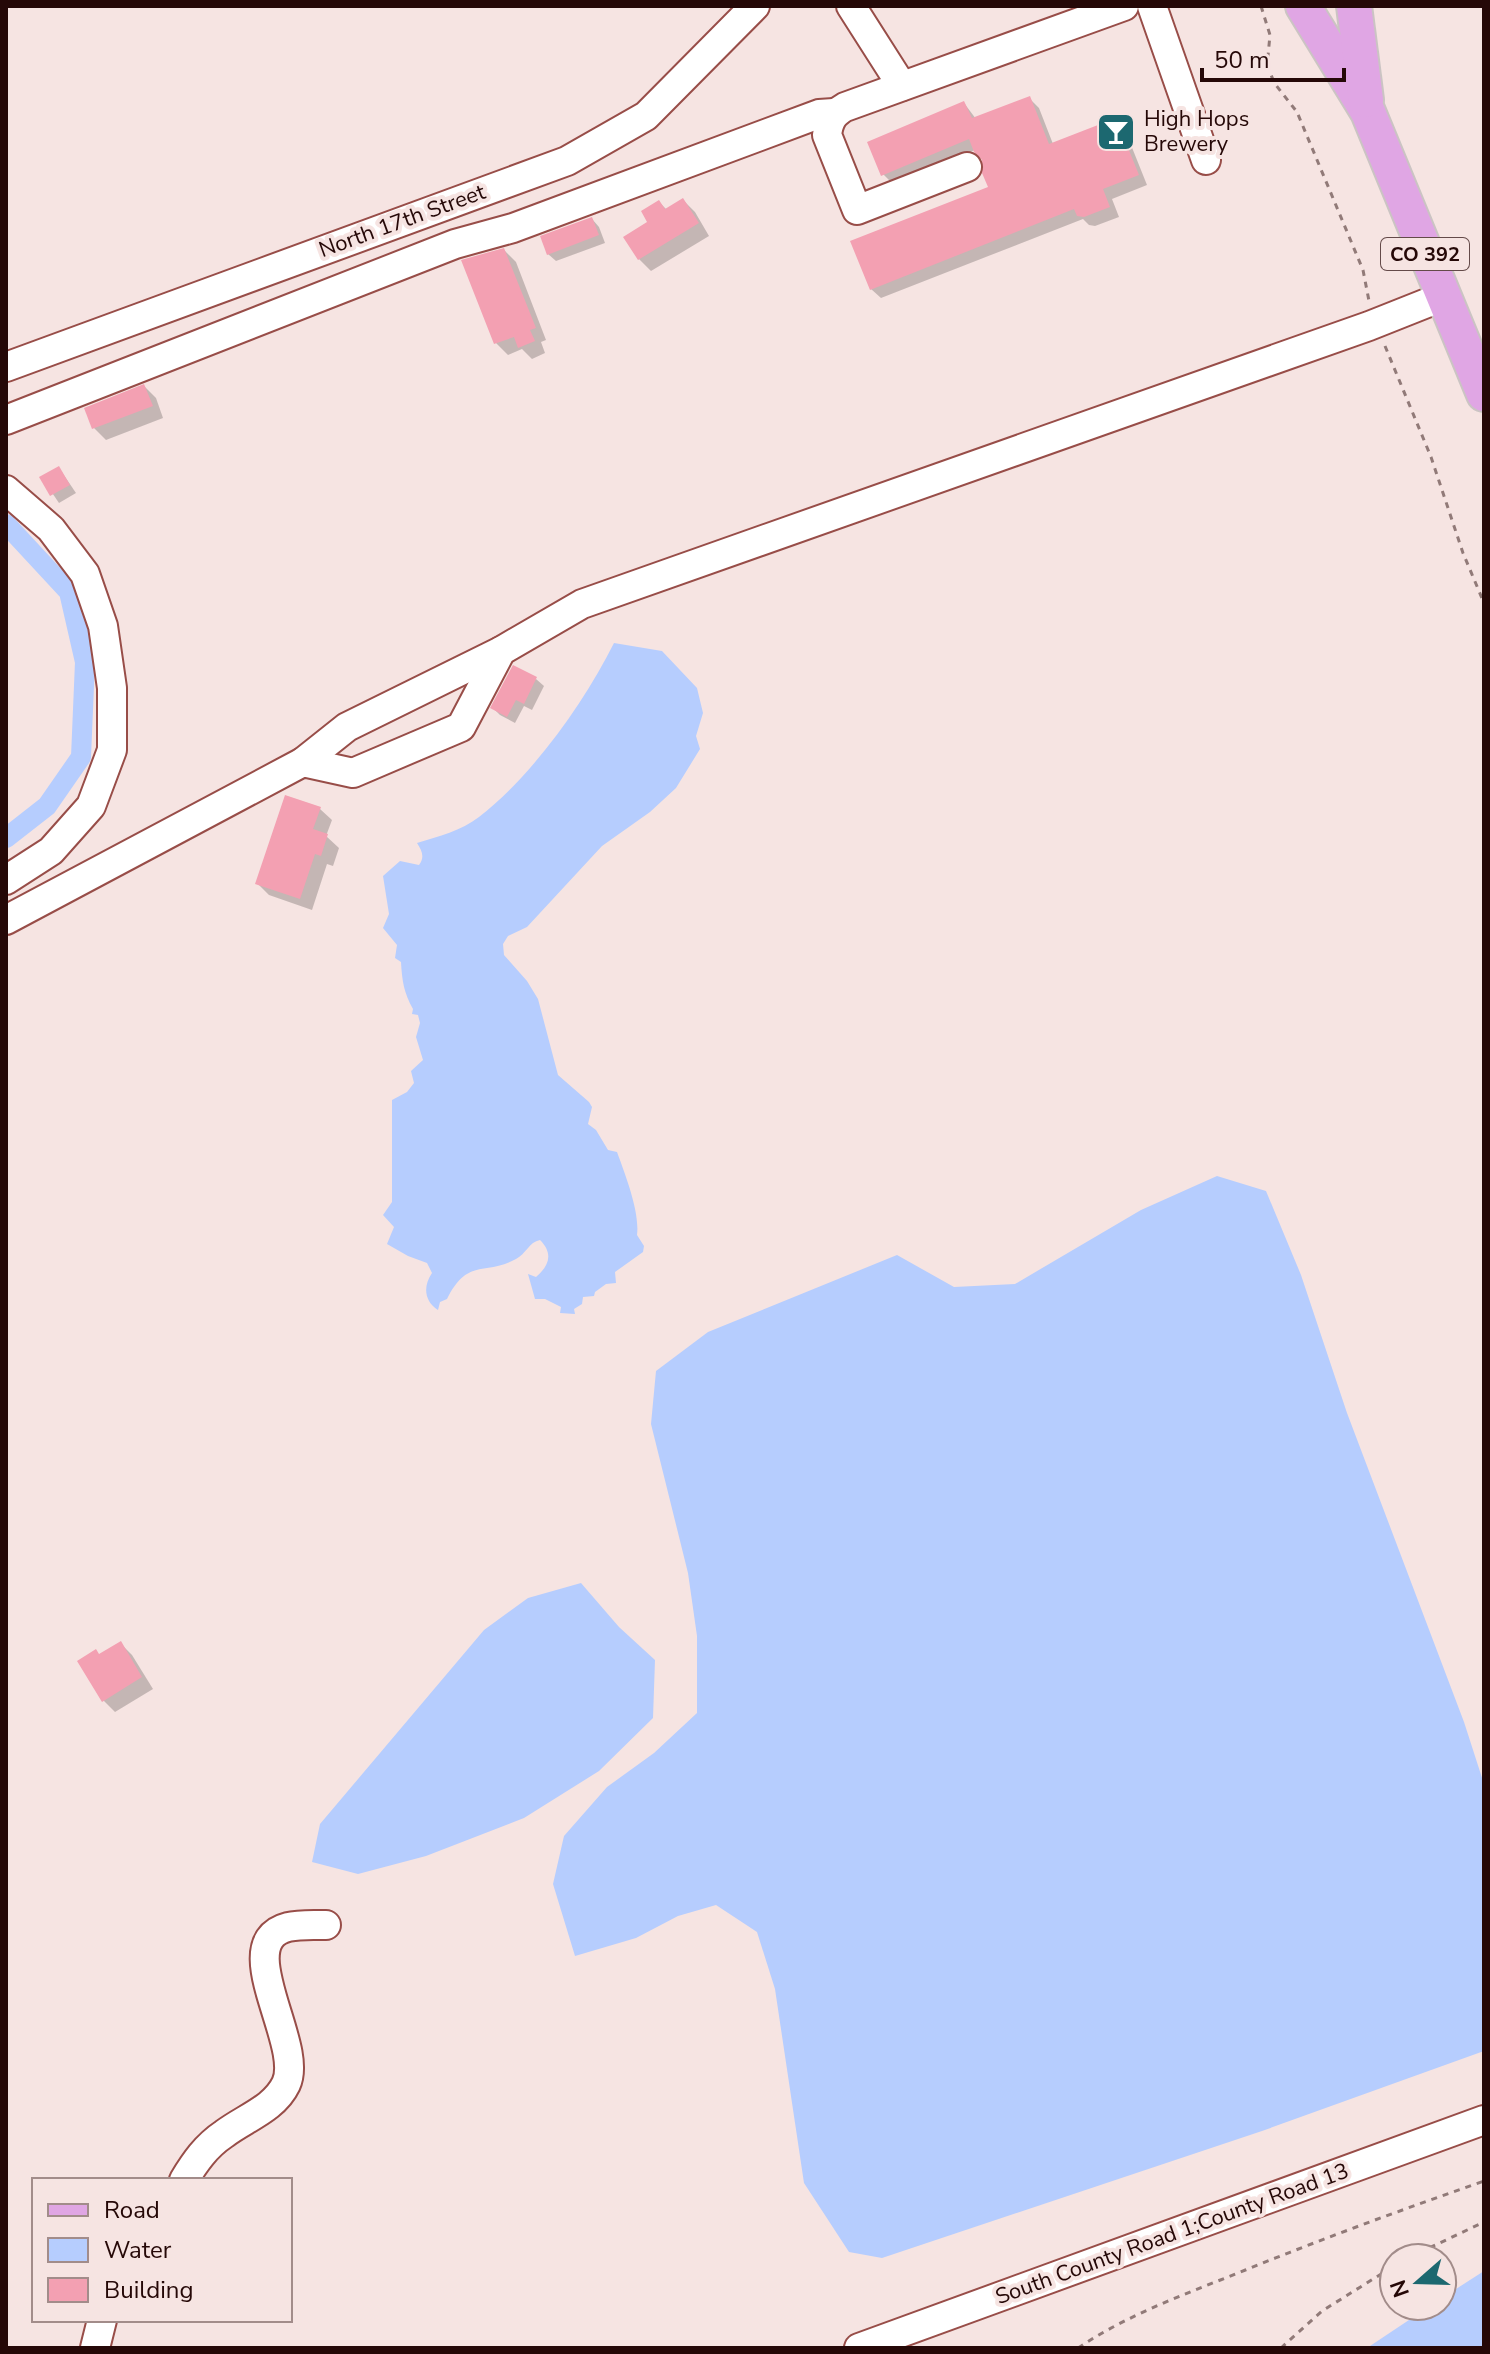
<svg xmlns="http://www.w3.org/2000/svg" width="1490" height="2354" viewBox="0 0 1490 2354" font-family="'Nunito Sans',sans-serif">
<rect width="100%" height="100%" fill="#f6e4e2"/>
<g fill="#b6cdfe">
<path d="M 614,643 L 662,651 L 697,688 L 703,713 L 696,736 L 700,749 L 676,788 L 650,812 L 602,846 L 527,927 L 508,936 L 503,944 L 504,955 L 527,981 L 538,999 L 558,1075 L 589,1102 L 592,1107 L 588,1124 L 596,1130 L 608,1150 L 617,1152 C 625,1174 640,1212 637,1235 L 644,1246 L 643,1252 L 615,1272 L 616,1283 L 606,1284 L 595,1292 L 594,1296 L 583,1297 L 582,1304 L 574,1309 L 575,1314 L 560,1313 L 561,1307 L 545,1299 L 535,1299 L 528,1274 L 536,1277 C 550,1265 553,1253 540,1240 C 529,1242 526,1254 516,1259 C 485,1276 468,1257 447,1299 L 440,1302 L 438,1310 C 424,1301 423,1286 432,1273 L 427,1263 L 408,1256 L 387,1244 L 394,1227 L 383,1215 L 392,1202 L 392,1100 L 407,1092 L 414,1083 L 411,1071 L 423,1060 L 416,1037 L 420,1023 L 418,1015 L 412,1014 L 413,1009 C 404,993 402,981 401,962 L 395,958 L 397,945 L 383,928 L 389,914 L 383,876 L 400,861 L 419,865 C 425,857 422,851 417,843 C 439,836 461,831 479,817 C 532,776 584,703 614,643 Z"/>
<polygon points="1217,1176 1266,1191 1301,1275 1347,1413 1464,1722 1484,1784 1484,2051 1262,2131 882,2258 849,2252 804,2183 775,1989 757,1932 716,1905 678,1916 636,1938 575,1956 553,1884 564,1836 607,1787 654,1753 697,1713 697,1636 688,1573 651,1424 656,1371 708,1332 897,1255 954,1287 1015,1284 1141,1210"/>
<polygon points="581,1583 619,1627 655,1660 653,1718 599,1771 524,1818 426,1856 358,1874 312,1862 320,1824 484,1630 528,1598"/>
<polygon points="1484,2271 1484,2348 1367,2348 1430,2306 1442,2306 1442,2298"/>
</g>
<g fill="#0003">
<polygon points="1029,98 1039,108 1053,144 1115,120 1125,130 1147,185 1112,199 1119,217 1095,226 1089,225 1083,219 881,298 871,289 990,188 984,160 975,150 893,184 883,174 964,103 976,119"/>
<polygon points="683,200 695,212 709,236 651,271 639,259 626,237 650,223 659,202 667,210"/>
<polygon points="592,219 599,227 605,243 556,261 548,254"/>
<polygon points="504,250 516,262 546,340 541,342 545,353 532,359 522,349 508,355 496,343"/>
<polygon points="144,386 156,398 163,418 106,440 94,428"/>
<polygon points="59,468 76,493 59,503 42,478"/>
<polygon points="536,679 544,686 532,710 524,706 515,723 500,715 493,708"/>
<polygon points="320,809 332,820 326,836 339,848 333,866 327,864 312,910 269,895 257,883"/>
<polygon points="120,1643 132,1655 153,1689 115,1712 103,1700 100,1656"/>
</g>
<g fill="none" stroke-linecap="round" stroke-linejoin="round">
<polyline stroke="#b6cdfe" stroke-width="20" points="6,524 69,592 85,662 81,757 47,806 6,838"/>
</g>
<g fill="#f3a0b2">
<polygon points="1030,96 1049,144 1116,118 1139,175 1103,189 1110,207 1084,217 1077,216 1074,209 870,290 850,241 988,187 982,173 982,160 974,152 969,139 881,176 867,142 964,101 972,118"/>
<polygon points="683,198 699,223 638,260 623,237 647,222 641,211 659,200 665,209"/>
<polygon points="592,217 599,235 547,255 540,236"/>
<polygon points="504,248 536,328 530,330 535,341 518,348 514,337 494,344 461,260"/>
<polygon points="144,384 153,406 92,429 84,408"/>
<polygon points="59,466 70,485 50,496 39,477"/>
<polygon points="513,665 537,677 524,704 516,700 507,717 490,708"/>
<polygon points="285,795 321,807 313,829 328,834 321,856 315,854 300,899 255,884"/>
<polygon points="121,1641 142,1677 102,1702 77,1661 96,1649 99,1654"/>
</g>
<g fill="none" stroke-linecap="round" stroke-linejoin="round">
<defs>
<g id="minor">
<polyline points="851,6 902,86"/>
<polyline points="1152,6 1206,160"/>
<path d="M 967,167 L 857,210 L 827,135 C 829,120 833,114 845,107 L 1124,6"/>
<polyline points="6,367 567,161 646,116 755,6"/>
<polyline points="6,420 455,244 513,228 819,114 834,113"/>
<polyline points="6,490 51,529 85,574 103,626 112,688 112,750 91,806 51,851 6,880"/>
<polyline points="303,762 347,727 501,651"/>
<polyline points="6,920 303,762 353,773 461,727 501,651 582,604 1369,326 1442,297"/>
<path d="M 184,2180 C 195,2162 206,2146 224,2134 C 245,2118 274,2109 286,2084 C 305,2044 228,1942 288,1927 C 300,1924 314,1925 326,1925"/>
<polyline points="95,2348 102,2320"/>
<polyline points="859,2348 1484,2120"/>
</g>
<g id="major">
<polyline points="1303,6 1368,112 1484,394"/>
<polyline points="1354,6 1366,100"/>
</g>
</defs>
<use href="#minor" stroke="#984d48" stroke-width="32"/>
<use href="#major" stroke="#cbc4c3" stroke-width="38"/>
<g stroke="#917a78" stroke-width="3" stroke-dasharray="6 6" stroke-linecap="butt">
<polyline points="1261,6 1270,35 1267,66 1275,84 1297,112 1363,270 1369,301"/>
<polyline points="1385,346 1431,457 1463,553 1484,603"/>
<polyline points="1408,2258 1484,2222"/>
<path d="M 1078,2348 C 1127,2315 1183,2295 1238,2273 C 1319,2240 1401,2210 1484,2181"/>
<polyline points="1281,2348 1322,2311 1394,2266"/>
</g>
<use href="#minor" stroke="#fff" stroke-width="28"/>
<use href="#major" stroke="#e0a6e4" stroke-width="34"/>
</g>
<defs>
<symbol id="bar-square" viewBox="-11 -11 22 22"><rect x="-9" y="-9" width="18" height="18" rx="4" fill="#1c6870" stroke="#f6e4e2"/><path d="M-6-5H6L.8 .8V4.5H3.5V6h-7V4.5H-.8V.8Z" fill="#fff"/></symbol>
</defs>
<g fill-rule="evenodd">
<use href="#bar-square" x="1094" y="110" width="44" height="44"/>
</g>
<g text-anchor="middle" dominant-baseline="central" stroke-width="8" stroke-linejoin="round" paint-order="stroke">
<rect fill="#f6e4e2" stroke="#644a49" stroke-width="2" x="1381" y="238" width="88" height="32" rx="6"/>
<g font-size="20" font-weight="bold" fill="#250807">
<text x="1425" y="254">CO 392</text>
</g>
<g font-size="22" fill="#250807" stroke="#f6e4e2" text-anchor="start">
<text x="1144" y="119">High Hops<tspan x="1144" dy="25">Brewery</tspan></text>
</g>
<g font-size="22" fill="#250807" stroke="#f6e4e2">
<text transform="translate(402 221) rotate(-20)">North 17th Street</text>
<text transform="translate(1172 2234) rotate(-20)">South County Road 1;County Road 13</text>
</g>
</g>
<rect width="1490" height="2354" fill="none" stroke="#250807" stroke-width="16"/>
<rect x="32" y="2178" width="260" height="144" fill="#f6e4e2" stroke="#a28c8a" stroke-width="2"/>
<rect x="48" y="2204" width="40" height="12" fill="#e0a6e4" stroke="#a28c8a" stroke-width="2"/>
<text x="104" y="2218" font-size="24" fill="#250807">Road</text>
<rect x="48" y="2238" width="40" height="24" fill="#b6cdfe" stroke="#a28c8a" stroke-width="2"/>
<text x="104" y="2258" font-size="24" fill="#250807">Water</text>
<rect x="48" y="2278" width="40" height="24" fill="#f3a0b2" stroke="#a28c8a" stroke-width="2"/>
<text x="104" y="2298" font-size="24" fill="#250807">Building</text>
<g transform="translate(1418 2282) rotate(250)"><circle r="38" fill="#f6e4e2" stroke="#a28c8a" stroke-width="2"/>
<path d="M0-6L14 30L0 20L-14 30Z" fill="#1c6870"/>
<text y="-12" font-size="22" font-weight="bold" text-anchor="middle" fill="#250807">N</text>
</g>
<path d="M1202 68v12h142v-12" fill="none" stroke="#250807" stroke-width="4"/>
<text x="1214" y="68" font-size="24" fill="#250807" stroke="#f6e4e2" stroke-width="6" paint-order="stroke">50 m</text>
</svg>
